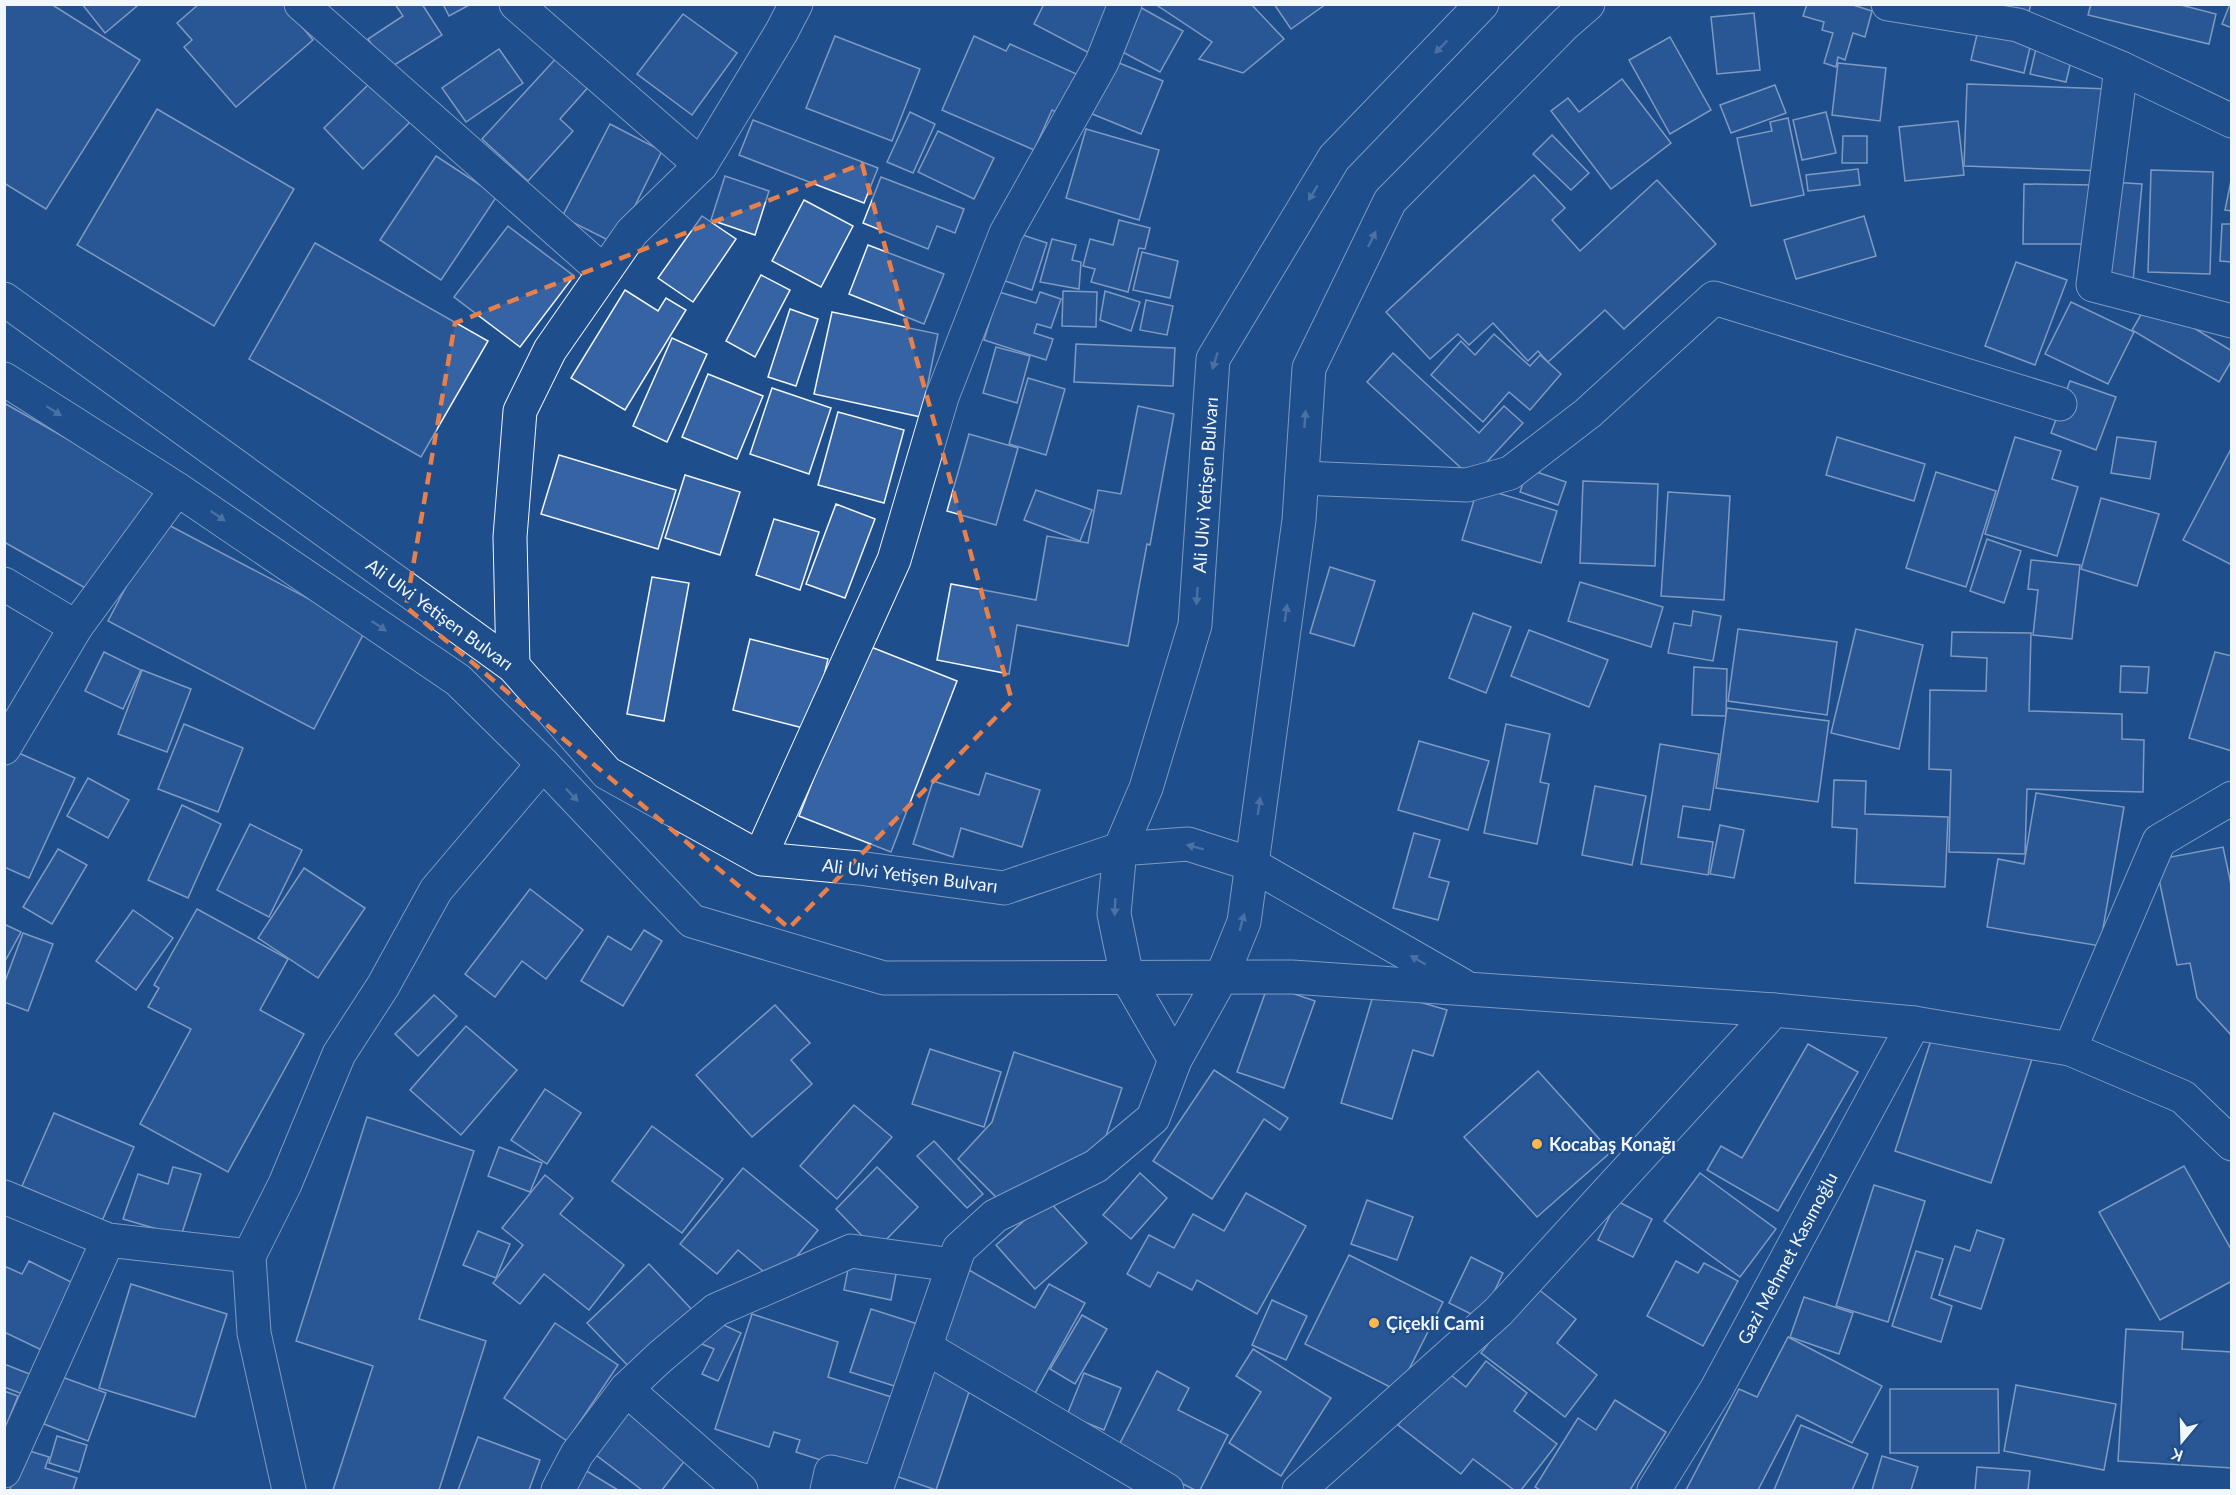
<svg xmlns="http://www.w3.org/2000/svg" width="2236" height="1495" viewBox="0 0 2236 1495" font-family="Lato,sans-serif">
<rect width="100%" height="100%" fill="#1f4e8c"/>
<g fill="#3563a3" stroke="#f2f6ff" stroke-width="1.5">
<polygon points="4,4 51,4 140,60 46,209 4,183"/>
<polygon points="82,4 136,4 137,6 105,33"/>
<polygon points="199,4 283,4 313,40 236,107 184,47 192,40 177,23"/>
<polygon points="395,4 422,4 442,35 388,69 368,39 403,16"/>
<polygon points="443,4 471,4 449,16"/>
<polygon points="1044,4 1119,4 1093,55 1034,24"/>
<polygon points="1155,4 1251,4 1284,39 1243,73 1199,59 1212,42"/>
<polygon points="1274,4 1326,4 1291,29"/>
<polygon points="1807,4 1850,4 1872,11 1865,37 1853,33 1845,60 1838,57 1836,67 1824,63 1833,33 1822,30 1824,22 1803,16"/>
<polygon points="1963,4 2031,4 2026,22"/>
<polygon points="2091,4 2177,4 2216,14 2209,44 2088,15"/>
<polygon points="2230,4 2232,4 2232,28 2222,24"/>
<polygon points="1138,6 1183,31 1160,72 1115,48"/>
<polygon points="1754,13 1760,70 1717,74 1711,17"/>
<polygon points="683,14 737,53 692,115 637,74"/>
<polygon points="1979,26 2032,39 2024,73 1971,60"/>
<polygon points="835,36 920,69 892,141 806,108"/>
<polygon points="974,36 1006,51 1010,44 1081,76 1063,115 1052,110 1034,150 942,110"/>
<polygon points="1670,37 1711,110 1670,134 1629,60"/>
<polygon points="2037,44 2073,52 2066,82 2030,74"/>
<polygon points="499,49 523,83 466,122 442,88"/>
<polygon points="560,54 592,83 560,119 573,131 528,181 482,139"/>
<polygon points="1112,60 1163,81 1141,134 1090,113"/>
<polygon points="1838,63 1886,68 1880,121 1832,115"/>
<polygon points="1622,79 1671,143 1611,189 1551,111 1568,98 1579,112"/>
<polygon points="370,83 410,122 363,169 324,128"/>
<polygon points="1967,84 2110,89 2107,171 1964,166"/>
<polygon points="1775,85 1786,113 1731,133 1720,105"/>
<polygon points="157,109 294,189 214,326 77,245"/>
<polygon points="910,112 935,124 913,173 887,162"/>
<polygon points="1826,112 1836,153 1802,160 1793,120"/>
<polygon points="1788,118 1804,195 1751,206 1737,138 1772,131 1770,122"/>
<polygon points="753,120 878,168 864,203 739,155"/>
<polygon points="1958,121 1964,175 1905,181 1899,127"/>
<polygon points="610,124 662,151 616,244 562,217"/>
<polygon points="1086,129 1159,150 1139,220 1066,198"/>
<polygon points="938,131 994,158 974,199 918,172"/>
<polygon points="1552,135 1589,173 1571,190 1533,154"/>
<polygon points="1843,136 1867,136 1867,163 1842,163"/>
<polygon points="436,156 497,196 441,280 380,240"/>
<polygon points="1858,169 1860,185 1808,191 1806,175"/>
<polygon points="2151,170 2213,172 2210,274 2148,272"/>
<polygon points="1534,175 1565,208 1552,220 1580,251 1657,180 1716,244 1624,329 1605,310 1548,362 1538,351 1528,361 1493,323 1469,345 1458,334 1430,359 1386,312"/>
<polygon points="725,176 769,191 755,235 711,220"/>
<polygon points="2232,176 2232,211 2225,210"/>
<polygon points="881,177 964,209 955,233 937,226 928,249 863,223"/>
<polygon points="2112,182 2142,184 2133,282 2103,279"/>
<polygon points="2024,184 2094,185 2093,244 2023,244"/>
<polygon points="804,200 853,226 821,287 772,261"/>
<polygon points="702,216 736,239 693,302 658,278"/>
<polygon points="1864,216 1876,256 1796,279 1784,240"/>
<polygon points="1119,220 1150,228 1145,249 1139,248 1128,292 1091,282 1095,269 1083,266 1090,239 1113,245"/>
<polygon points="2222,224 2232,224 2232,262 2220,261"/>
<polygon points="508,226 574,276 520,347 454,297"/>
<polygon points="1014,232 1047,243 1032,290 999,279"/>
<polygon points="1052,239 1076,245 1072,260 1081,262 1079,289 1040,282"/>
<polygon points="315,243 488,341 421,457 249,359"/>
<polygon points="868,245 944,274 924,324 849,294"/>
<polygon points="1142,252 1178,261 1170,298 1133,290"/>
<polygon points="2016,262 2067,280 2035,365 1985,346"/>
<polygon points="761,275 790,290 755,357 726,341"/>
<polygon points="625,290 658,311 666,298 686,310 625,410 571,378"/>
<polygon points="1063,291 1097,292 1096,327 1062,326"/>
<polygon points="1105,291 1140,302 1131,331 1100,320"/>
<polygon points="999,292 1036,303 1040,292 1061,299 1051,328 1037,324 1034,333 1053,339 1046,360 984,340"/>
<polygon points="1146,300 1173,306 1167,335 1140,330"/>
<polygon points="2149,301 2232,351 2232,360 2219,382 2132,330"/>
<polygon points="2071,302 2134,332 2108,384 2045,354"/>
<polygon points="790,309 818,319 796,386 768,377"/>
<polygon points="832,312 938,334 921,417 814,394"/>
<polygon points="1494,334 1530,366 1540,355 1561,374 1530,410 1509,392 1483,422 1431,375 1461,341 1475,355"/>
<polygon points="672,338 707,354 667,442 633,426"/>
<polygon points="1076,344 1175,348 1173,386 1074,382"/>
<polygon points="996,347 1030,356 1017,403 983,393"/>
<polygon points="1393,353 1479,433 1504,406 1523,423 1472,478 1367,382"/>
<polygon points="708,374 763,396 737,459 682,437"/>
<polygon points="1028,378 1065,389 1046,455 1009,444"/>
<polygon points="2070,381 2116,397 2096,450 2051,433"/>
<polygon points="772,388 831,408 809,474 750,454"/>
<polygon points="4,403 156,489 96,594 4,542"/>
<polygon points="1138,406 1174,414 1150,545 1147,544 1128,646 1017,625 1009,674 937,660 951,584 1036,600 1047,536 1088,543 1098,490 1121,494"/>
<polygon points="838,412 904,430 884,503 818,485"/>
<polygon points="969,434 1018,448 996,525 947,511"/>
<polygon points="1837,437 1925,464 1914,501 1826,475"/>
<polygon points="2015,437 2061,451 2052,479 2078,487 2057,556 1985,534"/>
<polygon points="2117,437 2156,442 2150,479 2111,473"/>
<polygon points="2232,447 2232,565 2183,540"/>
<polygon points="559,455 676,490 658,549 541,514"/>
<polygon points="1528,469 1566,482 1558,505 1520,492"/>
<polygon points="1936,472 1996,491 1966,587 1906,568"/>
<polygon points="685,475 740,492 720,555 665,538"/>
<polygon points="1583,481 1658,484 1655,566 1580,563"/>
<polygon points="1478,487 1557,511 1541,563 1462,540"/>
<polygon points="1036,490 1092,510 1080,541 1024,520"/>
<polygon points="1668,492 1730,496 1724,600 1661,596"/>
<polygon points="2101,498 2159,514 2137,586 2081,569"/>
<polygon points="836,504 875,519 845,598 806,584"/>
<polygon points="774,519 819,532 800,590 756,575"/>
<polygon points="161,521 366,629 314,729 108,621"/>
<polygon points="1987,539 2021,551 2004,603 1970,591"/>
<polygon points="2031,560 2080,565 2072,639 2033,635 2038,590 2028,589"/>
<polygon points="1330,567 1375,581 1354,646 1310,633"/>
<polygon points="652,577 689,583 664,721 627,714"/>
<polygon points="1580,582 1663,607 1651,647 1568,621"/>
<polygon points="1693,611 1721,616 1713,661 1668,653 1674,623 1691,626"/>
<polygon points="1473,613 1511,627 1486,693 1449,678"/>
<polygon points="1738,629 1837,642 1827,715 1728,701"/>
<polygon points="1856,629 1923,645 1899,749 1831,733"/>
<polygon points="1529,630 1608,660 1589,707 1511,676"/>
<polygon points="1952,632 2031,633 2029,711 2122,714 2122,739 2144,740 2143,792 2027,789 2025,854 1949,852 1951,770 1929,769 1930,690 1986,691 1987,658 1951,656"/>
<polygon points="750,639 828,659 811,730 733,710"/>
<polygon points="866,645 957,681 891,852 799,816"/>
<polygon points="104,652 141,670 123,709 85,691"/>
<polygon points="2215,652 2232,656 2232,751 2189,738"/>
<polygon points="2121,666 2149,667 2147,693 2120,692"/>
<polygon points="1694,667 1727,669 1726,716 1692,715"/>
<polygon points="142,670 191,689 167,752 118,734"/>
<polygon points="1727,708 1829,721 1818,802 1716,788"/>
<polygon points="184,724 243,748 218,812 158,789"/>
<polygon points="1506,724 1550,734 1540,782 1549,784 1537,844 1484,833"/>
<polygon points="1419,741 1489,761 1468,830 1398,810"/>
<polygon points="1660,744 1719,754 1710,810 1683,806 1678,837 1713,842 1708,875 1641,864"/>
<polygon points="12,750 75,778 29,878 4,867 4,767"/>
<polygon points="986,773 1040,790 1022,847 961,828 953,857 913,844 933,781 979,795"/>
<polygon points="88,778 129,800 108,838 67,816"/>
<polygon points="1834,780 1866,781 1865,814 1948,817 1945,887 1855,883 1857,829 1832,827"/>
<polygon points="1595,786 1646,796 1632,865 1582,855"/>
<polygon points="2036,793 2124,807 2100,946 1987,927 1998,859 2024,864"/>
<polygon points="182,805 221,824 188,898 148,880"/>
<polygon points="250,824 302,850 269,917 217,890"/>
<polygon points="1720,825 1744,830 1734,878 1710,874"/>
<polygon points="1414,833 1440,840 1429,877 1449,882 1438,920 1393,908"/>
<polygon points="2223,847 2232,889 2232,1036 2197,998 2190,963 2177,965 2155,860"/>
<polygon points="58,849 87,865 52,924 23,907"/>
<polygon points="304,868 365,908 318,978 258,938"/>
<polygon points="530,889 583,930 546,979 522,961 495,997 465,974"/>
<polygon points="197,909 288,959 260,1010 304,1034 228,1172 140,1124 191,1029 148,1007 159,988 154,985"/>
<polygon points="133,910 173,938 136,990 96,961"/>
<polygon points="4,924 21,932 4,963"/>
<polygon points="644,930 662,941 623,1006 581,981 608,936 631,950"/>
<polygon points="23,933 53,944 28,1011 4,1002 4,984"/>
<polygon points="1268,985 1315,1001 1284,1088 1237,1072"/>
<polygon points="1375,989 1447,1010 1433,1056 1413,1050 1392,1119 1341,1103"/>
<polygon points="434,995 457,1016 418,1056 395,1034"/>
<polygon points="775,1005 810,1043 791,1060 812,1084 752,1137 696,1075"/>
<polygon points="466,1026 517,1070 461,1135 410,1090"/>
<polygon points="1935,1028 2032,1059 1991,1183 1895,1151"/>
<polygon points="1808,1044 1858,1072 1778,1211 1707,1170 1721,1146 1742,1158"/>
<polygon points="930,1049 1001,1072 984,1127 912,1104"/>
<polygon points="1014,1052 1122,1088 1099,1157 996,1197 958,1159 992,1122"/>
<polygon points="1214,1070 1288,1118 1280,1130 1264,1119 1212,1199 1153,1161"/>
<polygon points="1538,1071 1611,1152 1537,1217 1464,1137"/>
<polygon points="545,1089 581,1113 547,1164 511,1140"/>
<polygon points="854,1105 892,1137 837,1199 800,1166"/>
<polygon points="54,1113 134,1147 102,1221 22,1186"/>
<polygon points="367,1117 474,1151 419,1319 486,1341 439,1490 333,1490 373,1366 296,1341"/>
<polygon points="652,1126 723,1179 682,1233 612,1181"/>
<polygon points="934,1141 983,1194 967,1208 917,1156"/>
<polygon points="499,1147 542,1163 530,1192 488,1176"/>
<polygon points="2184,1166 2232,1251 2232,1281 2160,1320 2099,1212"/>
<polygon points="173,1167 201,1174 181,1236 123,1219 138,1174 168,1184"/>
<polygon points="877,1167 918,1207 876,1250 836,1209"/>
<polygon points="743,1168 818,1230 776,1282 738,1250 717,1274 680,1244"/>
<polygon points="1140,1173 1167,1198 1131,1239 1103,1215"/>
<polygon points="1700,1173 1776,1229 1740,1277 1664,1221"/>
<polygon points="545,1175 573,1198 560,1214 624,1265 589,1310 544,1274 520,1304 493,1283 523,1245 502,1228"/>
<polygon points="1874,1185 1925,1201 1888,1322 1836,1306"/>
<polygon points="1246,1193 1306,1226 1257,1314 1197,1280 1192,1290 1158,1272 1150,1287 1127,1274 1149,1235 1174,1248 1193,1214 1224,1231"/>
<polygon points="1048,1200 1087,1243 1035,1289 996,1245"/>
<polygon points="1367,1200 1413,1217 1397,1260 1351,1244"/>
<polygon points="1617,1201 1652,1219 1633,1257 1598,1240"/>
<polygon points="1977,1230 2004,1239 1981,1309 1939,1295 1955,1246 1970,1251"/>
<polygon points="478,1231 510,1244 496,1278 463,1265"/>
<polygon points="1916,1251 1943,1259 1931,1298 1952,1306 1941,1342 1892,1326"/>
<polygon points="1349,1255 1443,1302 1398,1391 1305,1344"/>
<polygon points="1471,1257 1503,1273 1481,1319 1449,1303"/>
<polygon points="850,1259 897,1269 891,1300 844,1290"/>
<polygon points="29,1261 83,1288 50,1354 4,1332 4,1266 22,1274"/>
<polygon points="1676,1261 1698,1273 1704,1263 1738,1281 1703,1346 1647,1316"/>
<polygon points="649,1264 696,1314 634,1372 587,1323"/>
<polygon points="969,1270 1035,1308 1049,1284 1085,1303 1034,1395 931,1337"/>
<polygon points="131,1284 227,1314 195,1417 99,1388"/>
<polygon points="1533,1285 1576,1319 1557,1343 1597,1375 1565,1417 1481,1353"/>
<polygon points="1804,1297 1853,1313 1839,1354 1790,1337"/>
<polygon points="1272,1300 1307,1316 1286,1360 1252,1345"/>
<polygon points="871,1309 924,1326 904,1389 850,1372"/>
<polygon points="752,1314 838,1342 828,1377 898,1399 873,1477 796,1452 800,1440 774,1432 769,1447 715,1429"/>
<polygon points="1082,1315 1107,1329 1075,1384 1050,1369"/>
<polygon points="713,1320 741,1333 718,1381 702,1374 714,1349 702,1344"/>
<polygon points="555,1323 618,1365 567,1441 504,1398"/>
<polygon points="2126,1329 2183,1332 2182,1349 2232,1352 2232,1468 2118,1461"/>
<polygon points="1788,1337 1882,1386 1852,1443 1797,1415 1758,1490 1686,1490 1739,1389 1757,1397"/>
<polygon points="1253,1349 1331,1398 1281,1476 1229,1443 1261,1392 1236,1376"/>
<polygon points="1486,1361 1527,1393 1514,1411 1557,1444 1521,1490 1514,1490 1473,1459 1461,1474 1398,1425 1442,1368 1466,1387"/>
<polygon points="4,1364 32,1375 25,1395 4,1387"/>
<polygon points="924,1364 973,1380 936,1490 887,1473"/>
<polygon points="1157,1371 1189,1388 1178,1410 1228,1435 1200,1490 1195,1490 1116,1451"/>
<polygon points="1084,1373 1121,1388 1104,1430 1067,1415"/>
<polygon points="62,1377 106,1393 88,1441 44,1424"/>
<polygon points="2016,1385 2116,1404 2104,1470 2004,1451"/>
<polygon points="1890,1389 1998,1389 1999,1453 1890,1453"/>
<polygon points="4,1391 18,1396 4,1431"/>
<polygon points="1615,1400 1666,1432 1630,1490 1540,1490 1535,1487 1578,1418 1596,1430"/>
<polygon points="628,1413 686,1459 662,1490 642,1490 596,1455"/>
<polygon points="1801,1425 1868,1454 1852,1490 1774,1490"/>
<polygon points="57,1436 87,1445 79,1472 49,1463"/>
<polygon points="478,1437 540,1460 529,1490 458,1490"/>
<polygon points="20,1448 49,1457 45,1468 77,1478 73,1490 10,1490"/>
<polygon points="1882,1456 1918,1467 1911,1490 1872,1490"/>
<polygon points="1977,1467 2030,1471 2028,1490 1975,1490"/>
<polygon points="585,1470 618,1490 572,1490"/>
</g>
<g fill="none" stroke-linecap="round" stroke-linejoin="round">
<defs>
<g id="minor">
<polyline points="301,4 604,272"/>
<polyline points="516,4 701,165"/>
<polyline points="1888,4 2018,25 2121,68 2232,121"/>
<polyline points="2121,68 2093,285 2232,321"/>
<polyline points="1302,478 1467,485 1510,473 1588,413 1714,298 2060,404"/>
<polyline points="4,584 76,627"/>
<polyline points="513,666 510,537 520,411 550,350 632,232 701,165 782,31 796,4"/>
<polyline points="4,748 76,627 177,489"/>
<polyline points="760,857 894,560 942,397 1006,233 1102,62 1125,4"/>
<polyline points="1127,977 1175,1060"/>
<polyline points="2070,1049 2159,841 2232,798"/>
<polyline points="4,1197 108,1240 249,1256"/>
<polyline points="925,1347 1167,1490"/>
<polyline points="626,1389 741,1490"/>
<polyline points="4,1471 108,1240"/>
<polyline points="289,1490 254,1333 249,1256 285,1184 339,1054 383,986 436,890 543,764"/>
<polyline points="558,1490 577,1454 626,1389 660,1357 716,1310 851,1251 953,1265"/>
<polyline points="827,1490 831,1472 878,1484 959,1249 995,1216 1096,1166 1153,1118 1175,1060 1222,976"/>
<polyline points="1299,1490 1498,1312 1774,1010"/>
<polyline points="1654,1490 1716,1390 1914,1023"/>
</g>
<g id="major">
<polyline points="4,299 513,666 607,773 762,859 859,868 1004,888 1120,849 1146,788 1195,625 1213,359 1334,158 1482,4"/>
<polyline points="4,379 177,489 458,680 543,764 692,921 884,978 1292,977 1774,1010 1914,1023 2070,1049 2183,1097 2232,1144"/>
<polyline points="1222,976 1244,922 1299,520 1309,368 1390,201 1565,24 1588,4"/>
<polyline points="1127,977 1114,914 1120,849 1188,844 1251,864 1462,985"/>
</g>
</defs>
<use href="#minor" stroke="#f2f6ff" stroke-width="35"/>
<use href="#major" stroke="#f2f6ff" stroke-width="35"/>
<use href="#minor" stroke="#1f4e8c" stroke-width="33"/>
<use href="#major" stroke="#1f4e8c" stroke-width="33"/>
</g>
<defs><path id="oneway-solid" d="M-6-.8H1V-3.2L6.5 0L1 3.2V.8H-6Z" transform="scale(1.5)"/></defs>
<g fill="#7e9ac0">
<use href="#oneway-solid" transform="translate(1441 47) rotate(134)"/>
<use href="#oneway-solid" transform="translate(1313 193) rotate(121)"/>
<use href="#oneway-solid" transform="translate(1372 239) rotate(-64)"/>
<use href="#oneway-solid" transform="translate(1215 361) rotate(107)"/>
<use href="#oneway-solid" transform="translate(54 411) rotate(32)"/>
<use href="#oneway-solid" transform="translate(1305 419) rotate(-86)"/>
<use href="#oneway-solid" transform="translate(218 516) rotate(34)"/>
<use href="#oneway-solid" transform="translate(1197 596) rotate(94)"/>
<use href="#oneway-solid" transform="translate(1286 613) rotate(-82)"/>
<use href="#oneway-solid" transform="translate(379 626) rotate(34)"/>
<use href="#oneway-solid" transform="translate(572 795) rotate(46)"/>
<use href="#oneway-solid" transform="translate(1259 806) rotate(-82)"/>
<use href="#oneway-solid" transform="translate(1195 847) rotate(-165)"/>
<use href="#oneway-solid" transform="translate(1115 907) rotate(92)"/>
<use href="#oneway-solid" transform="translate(1242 922) rotate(-75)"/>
<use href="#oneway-solid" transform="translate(1418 960) rotate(-150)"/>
</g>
<path d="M0 0H2236V1495H0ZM 862,164 L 1012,701 L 789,928 L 406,607 L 455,323 Z" fill="#1f4e8c" fill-opacity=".55" fill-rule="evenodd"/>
<path fill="none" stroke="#ea8049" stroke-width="4.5" stroke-dasharray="12 8" stroke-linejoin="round" d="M 862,164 L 1012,701 L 789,928 L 406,607 L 455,323 Z"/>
<g fill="#ffb74d" stroke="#1f4e8c" stroke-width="2">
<circle cx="1537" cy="1144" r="6"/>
<circle cx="1374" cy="1323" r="6"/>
</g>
<g text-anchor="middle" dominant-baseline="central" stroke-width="4.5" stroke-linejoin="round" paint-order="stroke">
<g font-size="18" fill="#f2f6ff" stroke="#1f4e8c">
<text transform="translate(1205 485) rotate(-86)">Ali Ulvi Yetişen Bulvarı</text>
<text transform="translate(440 614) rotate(36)">Ali Ulvi Yetişen Bulvarı</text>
<text transform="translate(910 875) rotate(7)">Ali Ulvi Yetişen Bulvarı</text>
<text transform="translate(1787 1258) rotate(-62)">Gazi Mehmet Kasımoğlu</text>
</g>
<g font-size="18" font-weight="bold" fill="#f2f6ff" stroke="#1f4e8c" text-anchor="start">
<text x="1549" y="1144">Kocabaş Konağı</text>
<text x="1386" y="1323">Çiçekli Cami</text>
</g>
</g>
<rect width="2236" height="1495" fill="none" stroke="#f2f6ff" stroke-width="12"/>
<g transform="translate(2182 1441) rotate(199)" stroke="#1f4e8c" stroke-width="4.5" paint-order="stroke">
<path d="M0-4.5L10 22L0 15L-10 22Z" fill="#f2f6ff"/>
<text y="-9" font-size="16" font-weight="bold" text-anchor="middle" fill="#f2f6ff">K</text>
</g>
</svg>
